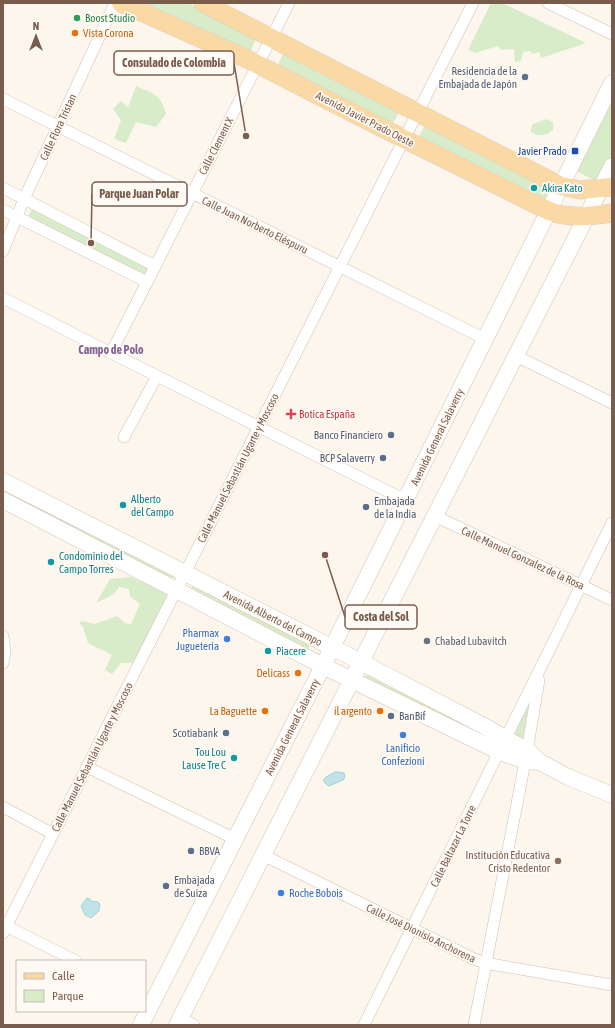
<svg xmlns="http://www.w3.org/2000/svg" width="615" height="1028" viewBox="0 0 615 1028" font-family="'Asap Condensed',sans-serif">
<rect width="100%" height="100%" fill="#fdf6ec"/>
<g fill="#d8ecc9">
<polygon points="137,3 188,3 257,36 249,55"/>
<polygon points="491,3 502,3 586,43 541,58 539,52 533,54 530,51 523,52 521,61 515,62 514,49 501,50 498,46 475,53 468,50"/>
<polygon points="283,54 399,112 392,125 277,67"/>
<path d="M 136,86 C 154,94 160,93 166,114 L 156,127 L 136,122 L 126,143 L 114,139 L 121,120 L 113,109 L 121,101 L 128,107 Z"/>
<polygon points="612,98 612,155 598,182 574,170"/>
<path d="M 547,119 L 553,122 L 553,130 C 546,136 539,137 531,132 L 531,128 L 533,124 Z"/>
<polygon points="425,125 554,184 544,204 422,143 419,136"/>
<polygon points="34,204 153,265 148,281 26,221"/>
<polygon points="3,486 176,572 170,585 3,498"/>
<polygon points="131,577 169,593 133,663 121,663 112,674 105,670 112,655 88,643 83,627 79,623 82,621 95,624 117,616 125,623 131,624 140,604 130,596 129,589 119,587 114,594 96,603 110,579"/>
<polygon points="195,581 312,643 306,651 189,592"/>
<polygon points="370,671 481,726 477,735 362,680"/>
<polygon points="538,677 525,746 508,739"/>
</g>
<g fill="#bfe3e8" stroke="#a5d3da">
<polygon points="335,772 339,772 344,773 345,777 343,780 329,786 325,783 323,780 326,777"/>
<polygon points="87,898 90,899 91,901 98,902 100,904 99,911 91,918 85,915 81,906"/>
</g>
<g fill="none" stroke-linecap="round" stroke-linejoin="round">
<defs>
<g id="minor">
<polyline points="548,3 612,34"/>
<polyline points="3,99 485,339"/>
<polyline points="3,188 155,266"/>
<polyline points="3,210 147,282"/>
<polyline points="3,251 24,199 115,3"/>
<polyline points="3,298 111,353 405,500"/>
<polyline points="111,353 289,3"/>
<polyline points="516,356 612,403"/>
<polyline points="124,437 157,376"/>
<polyline points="435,516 612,600"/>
<polyline points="3,636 5,652 3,663"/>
<polyline points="87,767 235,839"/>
<polyline points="3,807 53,834"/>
<polyline points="263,855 474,959 485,963 612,985"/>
<polyline points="6,926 76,961"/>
<polyline points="3,933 473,3"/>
<polyline points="180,1018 194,1025"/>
<polyline points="364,1025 612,523"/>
<polyline points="474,1025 526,757 539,680"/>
</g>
<g id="secondary">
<polyline points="3,481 361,662 484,726 528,751 540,762 568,777 612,795"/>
<polyline points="3,500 323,666 500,752 526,761 539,762"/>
<polyline points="141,1025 323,666 612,83"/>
<polyline points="177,1025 612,166"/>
</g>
<g id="primary">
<path d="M 121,3 L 245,58 L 404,139 L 549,211 C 570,219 590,216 612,213"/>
<polyline points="203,3 561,186 580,190 612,187"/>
</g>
</defs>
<use href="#minor" stroke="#d1beb0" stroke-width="12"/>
<use href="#secondary" stroke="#d6c0b0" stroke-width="17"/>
<use href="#primary" stroke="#dad1cd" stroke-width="19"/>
<use href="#minor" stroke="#fff" stroke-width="11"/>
<use href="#secondary" stroke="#fff" stroke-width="16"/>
<use href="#primary" stroke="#fbd9a5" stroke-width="18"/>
</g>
<circle fill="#2e9e5b" stroke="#fffaf3" stroke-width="1.5" cx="77" cy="18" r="4"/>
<g fill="#e8710a" stroke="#fffaf3" stroke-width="1.5">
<circle cx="75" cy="33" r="4"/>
<circle cx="298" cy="673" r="4"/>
<circle cx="265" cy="711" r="4"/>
<circle cx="380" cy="711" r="4"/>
</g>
<g fill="#5c6f8a" stroke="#fffaf3" stroke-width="1.5">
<circle cx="525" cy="77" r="4"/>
<circle cx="391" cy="435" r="4"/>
<circle cx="383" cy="458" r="4"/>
<circle cx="366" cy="507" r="4"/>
<circle cx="391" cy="716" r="4"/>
<circle cx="226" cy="733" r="4"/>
<circle cx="191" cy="851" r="4"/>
<circle cx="166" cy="886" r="4"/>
</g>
<rect fill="#1a4fb4" stroke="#fffaf3" stroke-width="1.5" x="571" y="147" width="8" height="8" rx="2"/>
<g fill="#0f9aa8" stroke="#fffaf3" stroke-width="1.5">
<circle cx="534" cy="188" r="4"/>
<circle cx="123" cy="505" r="4"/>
<circle cx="51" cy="562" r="4"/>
<circle cx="268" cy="651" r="4"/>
<circle cx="234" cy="758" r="4"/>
</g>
<path fill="#e0444e" stroke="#fffaf3" stroke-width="1.5" d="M289 408h4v4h4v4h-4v4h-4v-4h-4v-4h4z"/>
<g fill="#3f7fe0" stroke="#fffaf3" stroke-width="1.5">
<circle cx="227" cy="639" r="4"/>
<circle cx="403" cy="735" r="4"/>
<circle cx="281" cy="893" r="4"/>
</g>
<circle fill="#6b7280" stroke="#fffaf3" stroke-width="1.5" cx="427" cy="641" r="4"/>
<circle fill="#8d6e63" stroke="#fffaf3" stroke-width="1.5" cx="558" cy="861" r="4"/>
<g text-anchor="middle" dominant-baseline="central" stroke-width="3.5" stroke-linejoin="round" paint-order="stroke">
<g font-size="11" fill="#27864d" stroke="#fffaf3" text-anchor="start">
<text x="85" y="18">Boost Studio</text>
</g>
<g font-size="11" fill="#c56008" stroke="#fffaf3" text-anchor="end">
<text x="83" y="33" text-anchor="start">Vista Corona</text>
<text x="290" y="673">Delicass</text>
<text x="257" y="711">La Baguette</text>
<text x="372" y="711">il argento</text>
</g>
<g font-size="11" fill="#4e5e75" stroke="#fffaf3" text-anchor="end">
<text x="517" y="71">Residencia de la<tspan x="517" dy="13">Embajada de Japón</tspan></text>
<text x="383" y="435">Banco Financiero</text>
<text x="375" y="458">BCP Salaverry</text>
<text x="374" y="501" text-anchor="start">Embajada<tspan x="374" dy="13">de la India</tspan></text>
<text x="399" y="716" text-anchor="start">BanBif</text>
<text x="218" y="733">Scotiabank</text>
<text x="199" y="851" text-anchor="start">BBVA</text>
<text x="174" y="880" text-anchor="start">Embajada<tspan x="174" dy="13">de Suiza</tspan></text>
</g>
<g font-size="11" fill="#7a5c4d" stroke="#fffaf3">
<text transform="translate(365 119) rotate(27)">Avenida Javier Prado Oeste</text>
<text transform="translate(58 127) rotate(-65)">Calle Flora Tristan</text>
<text transform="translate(216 146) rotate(-63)">Calle Clement X</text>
<text transform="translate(255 225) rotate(26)">Calle Juan Norberto Eléspuru</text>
<text transform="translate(437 437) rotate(-64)">Avenida General Salaverry</text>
<text transform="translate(238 468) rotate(-63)">Calle Manuel Sebastián Ugarte y Moscoso</text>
<text transform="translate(523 558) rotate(25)">Calle Manuel Gonzalez de la Rosa</text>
<text transform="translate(273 618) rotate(27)">Avenida Alberto del Campo</text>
<text transform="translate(292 727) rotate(-63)">Avenida General Salaverry</text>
<text transform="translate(92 757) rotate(-63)">Calle Manuel Sebastián Ugarte y Moscoso</text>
<text transform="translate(453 846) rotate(-64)">Calle Baltazar La Torre</text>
<text transform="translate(421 933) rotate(26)">Calle José Dionisio Anchorena</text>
</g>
<g font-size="11" fill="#164399" stroke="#fffaf3" text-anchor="end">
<text x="567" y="151">Javier Prado</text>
</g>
<g font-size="11" fill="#0d838f" stroke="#fffaf3" text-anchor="start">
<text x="542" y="188">Akira Kato</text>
<text x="131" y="499">Alberto<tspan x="131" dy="13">del Campo</tspan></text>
<text x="59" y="556">Condominio del<tspan x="59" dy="13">Campo Torres</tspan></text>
<text x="276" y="651">Piacere</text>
<text x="226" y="752" text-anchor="end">Tou Lou<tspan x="226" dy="13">Lause Tre C</tspan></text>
</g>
<g font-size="11" fill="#be3a42" stroke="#fffaf3" text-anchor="start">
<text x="299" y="414">Botica España</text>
</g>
<g font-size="11" fill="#366cbe" stroke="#fffaf3" text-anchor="end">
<text x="219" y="633">Pharmax<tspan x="219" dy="13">Juguetería</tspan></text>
<text x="403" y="748" text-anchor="middle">Lanificio<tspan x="403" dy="13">Confezioni</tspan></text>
<text x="289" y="893" text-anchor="start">Roche Bobois</text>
</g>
<g font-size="11" fill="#5b616d" stroke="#fffaf3" text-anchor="start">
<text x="435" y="641">Chabad Lubavitch</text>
</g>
<g font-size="11" fill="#785e54" stroke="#fffaf3" text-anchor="end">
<text x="550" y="855">Institución Educativa<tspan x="550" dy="13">Cristo Redentor</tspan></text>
</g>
<g font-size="12" font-weight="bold" fill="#846695" stroke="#fffaf3">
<text x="111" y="350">Campo de Polo</text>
</g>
</g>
<path fill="none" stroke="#7a5c4d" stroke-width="1.5" d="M246 136L234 63M91 243L92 194M325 555L345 617"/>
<g fill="#7a5c4d" stroke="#fffaf3" stroke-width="1.5">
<circle cx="246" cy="136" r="4"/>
<circle cx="91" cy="243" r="4"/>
<circle cx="325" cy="555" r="4"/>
</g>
<g fill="#fffaf3" stroke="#7a5c4d" stroke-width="1.5">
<rect x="114" y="51" width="120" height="24" rx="4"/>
<rect x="92" y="182" width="95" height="24" rx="4"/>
<rect x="345" y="605" width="72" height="24" rx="4"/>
</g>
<g font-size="12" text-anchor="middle" font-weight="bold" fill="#7a5c4d">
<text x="174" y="67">Consulado de Colombia</text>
<text x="139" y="198">Parque Juan Polar</text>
<text x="381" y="621">Costa del Sol</text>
</g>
<rect width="615" height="1028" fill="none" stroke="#7a5c4d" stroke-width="8"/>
<rect x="16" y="960" width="130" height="52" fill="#fffaf3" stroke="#cabbb1"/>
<rect x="24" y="973" width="20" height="6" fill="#fbd9a5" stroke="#cabbb1"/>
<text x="52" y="980" font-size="12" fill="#7a5c4d">Calle</text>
<rect x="24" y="990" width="20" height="12" fill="#d8ecc9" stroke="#cabbb1"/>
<text x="52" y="1000" font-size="12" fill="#7a5c4d">Parque</text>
<g transform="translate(36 36)" stroke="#fffaf3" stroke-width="3" paint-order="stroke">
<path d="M0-3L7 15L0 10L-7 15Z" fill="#7a5c4d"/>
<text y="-6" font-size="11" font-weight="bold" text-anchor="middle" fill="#7a5c4d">N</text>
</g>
</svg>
